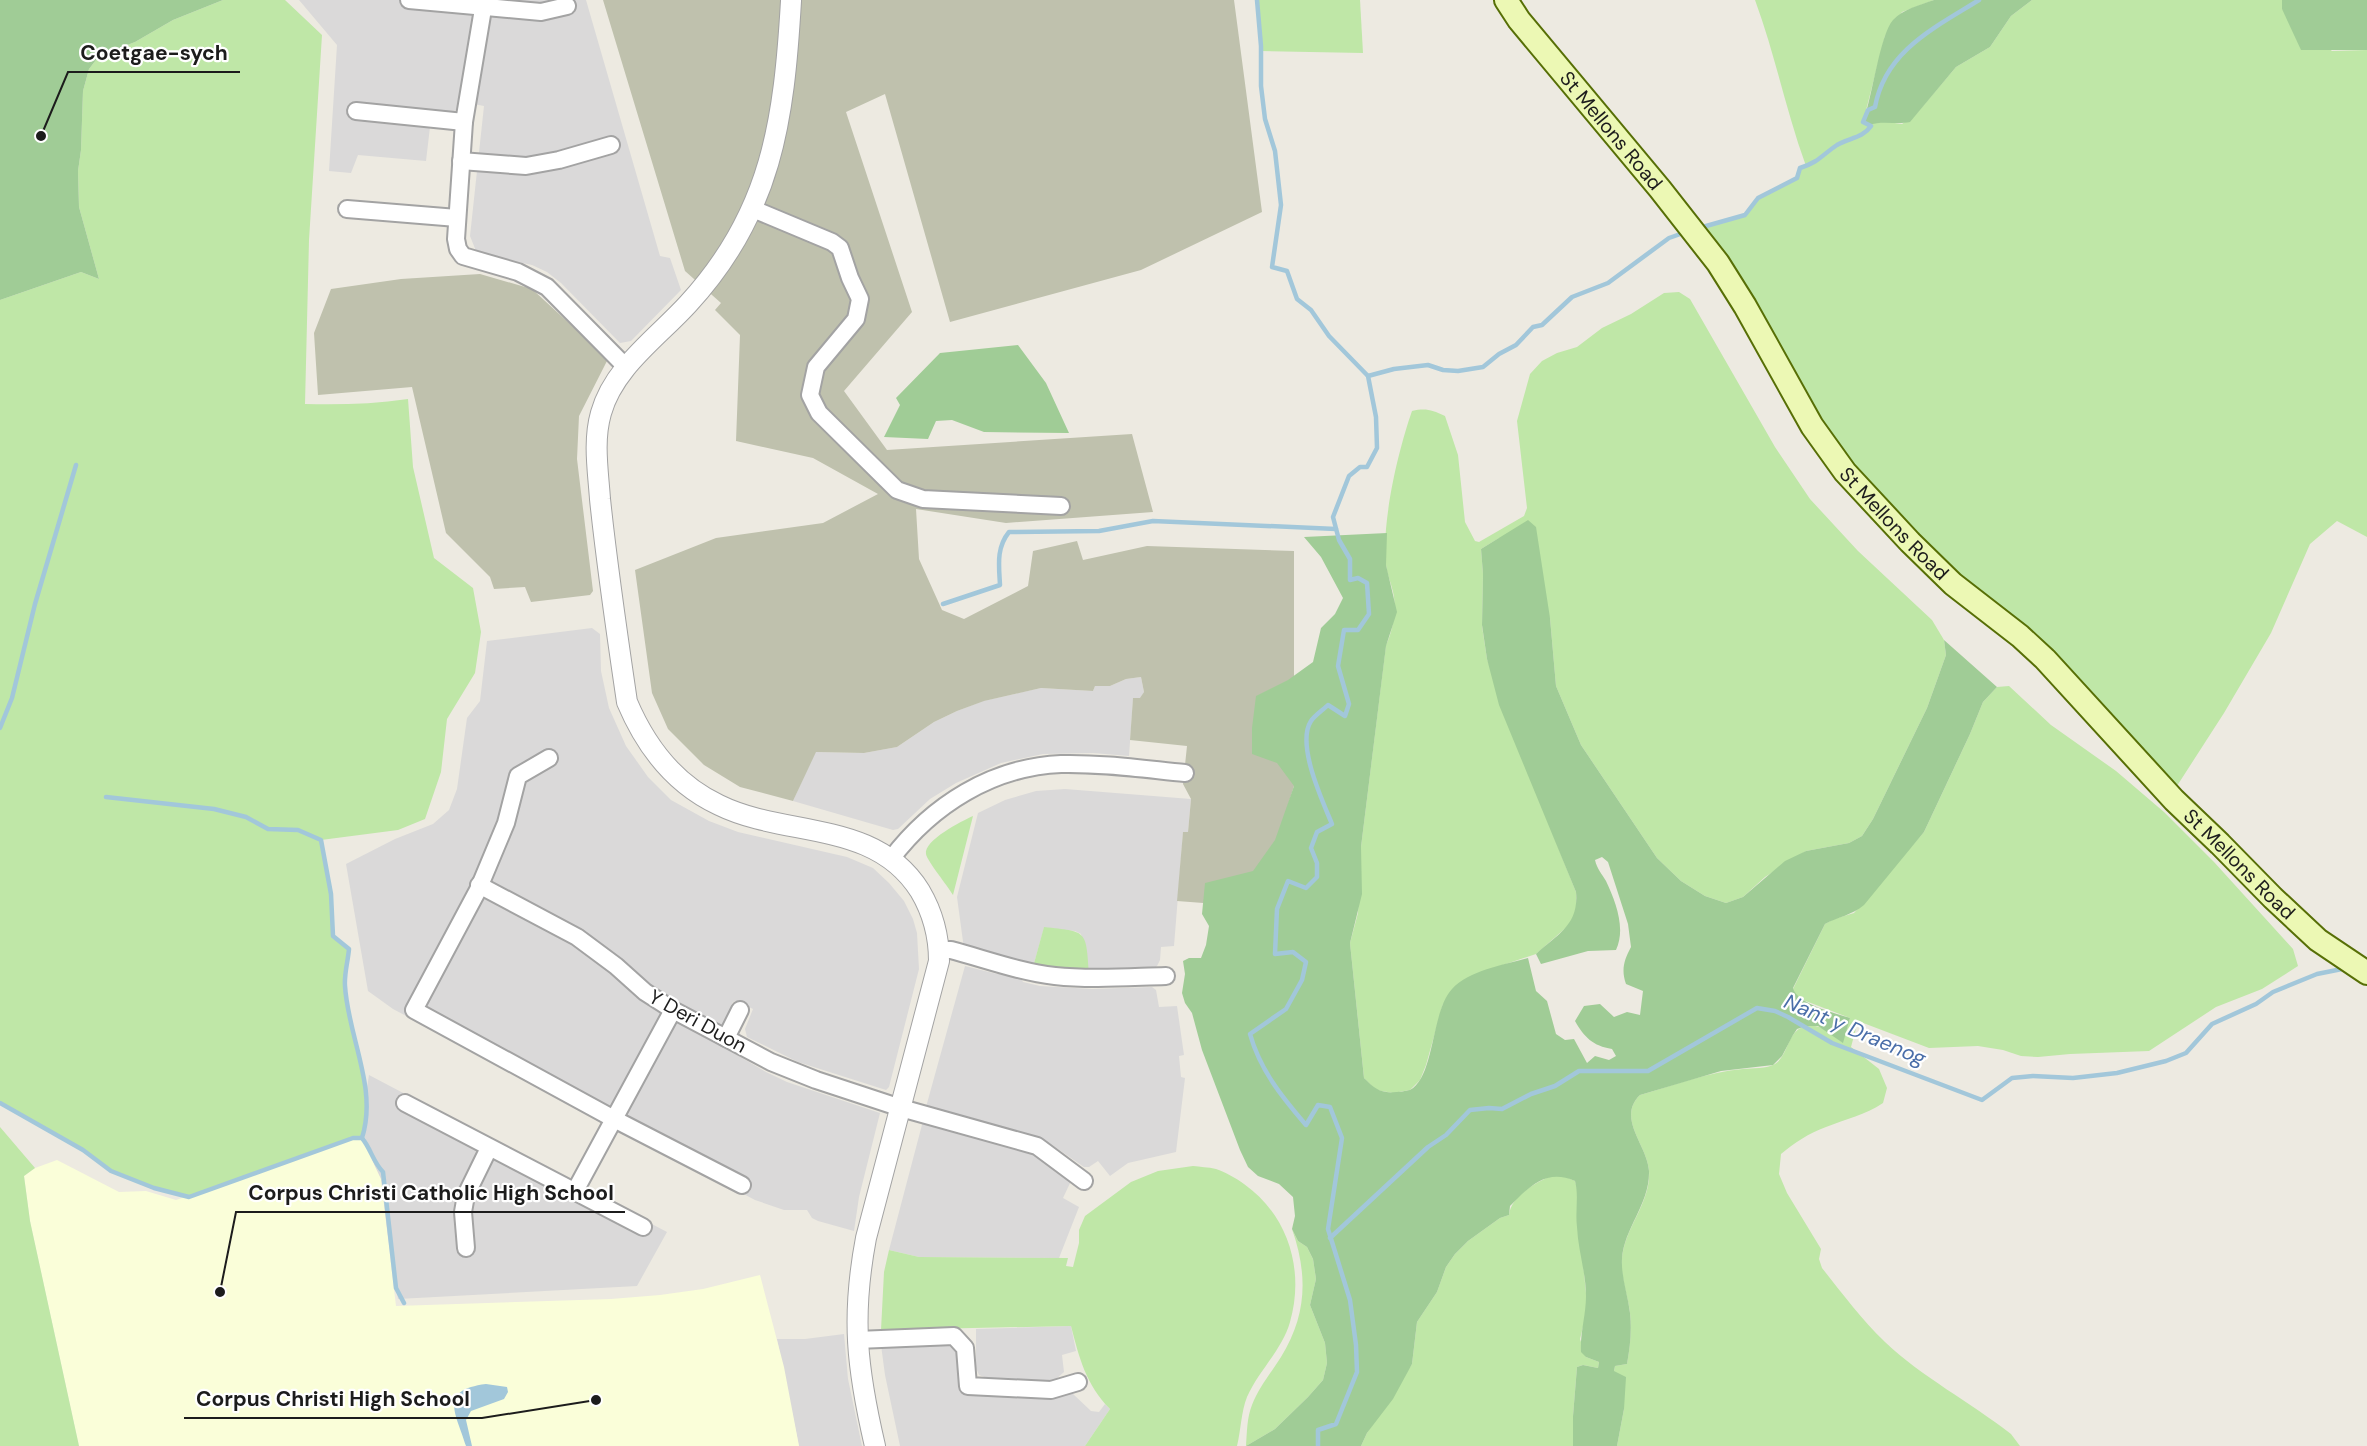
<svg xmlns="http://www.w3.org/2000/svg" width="2367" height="1446" viewBox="0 0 2367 1446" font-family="'DM Sans',sans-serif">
<rect width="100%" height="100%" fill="#edeae1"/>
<g fill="#dad9d9">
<polygon points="299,0 586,0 660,256 670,258 681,290 631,341 620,343 561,283 547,272 532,265 485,255 476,251 470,236 484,106 458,101 456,110 453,112 432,110 426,161 358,155 351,173 329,171 337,45"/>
<polygon points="592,628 600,634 601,671 609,708 626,746 648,777 671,800 709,821 738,832 847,857 873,868 889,883 904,901 913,919 917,933 919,969 889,1087 886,1090 798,1062 747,1037 745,1029 753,1009 737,1001 733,1002 715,1042 766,1072 787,1082 880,1113 859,1197 854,1231 818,1221 812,1218 807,1210 784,1210 755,1200 393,1009 368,991 346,864 395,839 433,824 449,810 457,789 467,718 480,701 487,641"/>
<polygon points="1141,677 1144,692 1141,698 1133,699 1129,756 1093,753 1043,754 1001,763 956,783 930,799 898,829 893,830 793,801 815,752 864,753 897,747 934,722 957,711 983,701 1041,688 1093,691 1095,686 1110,686 1126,679"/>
<polygon points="1065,789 1191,799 1188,832 1183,833 1174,946 1161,947 1160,960 1157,966 1150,971 1089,973 1081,934 1075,931 1044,928 1033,967 964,949 957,897 978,813 1005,800 1036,791"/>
<polygon points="965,966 997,974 1002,972 1020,977 1023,982 1040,986 1092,989 1152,987 1156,990 1159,1007 1177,1006 1184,1055 1179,1056 1181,1077 1185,1078 1176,1152 1128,1163 1110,1176 1098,1161 1089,1167 1084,1167 1052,1145 1028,1134 926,1107"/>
<polygon points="369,1075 667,1232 637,1286 398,1299 378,1177 361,1125"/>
<polygon points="923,1121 1036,1152 1071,1181 1063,1198 1079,1207 1059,1258 919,1257 889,1250"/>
<polygon points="1071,1326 1076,1351 1062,1355 1064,1372 1055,1380 1049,1382 990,1379 979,1375 976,1368 976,1329"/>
<polygon points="844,1334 848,1379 862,1446 799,1446 777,1339 805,1339"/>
<polygon points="945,1341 958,1346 962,1391 1072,1393 1091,1411 1099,1412 1105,1404 1110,1409 1085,1446 900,1446 885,1375 881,1345"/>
</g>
<polygon fill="#fafed9" points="361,1137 381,1179 396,1306 611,1299 660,1295 703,1289 760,1275 784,1367 799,1446 79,1446 30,1221 24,1176 35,1168 57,1160 119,1192 146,1191 176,1200"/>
<g fill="#bfc1ad">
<polygon points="603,0 1234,0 1262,212 1141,270 950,322 885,94 846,112 912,312 844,391 887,450 1132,434 1153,512 1006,523 916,509 919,559 942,610 964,619 1028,586 1033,551 1077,541 1083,560 1147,546 1294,551 1294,786 1256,907 1177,901 1183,832 1188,832 1191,799 1183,784 1187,746 1130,740 1133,698 1140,698 1144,692 1141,677 1126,679 1110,686 1095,686 1093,691 1041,688 984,701 957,711 934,722 897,747 864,753 816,752 793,801 740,787 704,765 668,729 652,693 635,570 716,538 823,523 878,494 813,458 736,441 740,335 715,310 721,303 685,271"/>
<polygon points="480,274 532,289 608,359 579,416 577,459 593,591 590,595 531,602 525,587 494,589 490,577 446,533 412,387 318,395 314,333 331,289 401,279"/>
</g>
<g fill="#bfe7a7">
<path d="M 223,0 L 285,0 L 322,35 L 309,240 L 305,404 C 340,405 373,404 408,399 L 413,467 L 434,558 L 473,588 L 481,632 L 475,673 L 447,719 L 441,772 L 425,819 L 398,830 L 321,840 L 331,893 L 333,936 L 349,949 C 348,961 344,974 345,986 C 348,1037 378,1088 362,1138 L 353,1138 L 189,1197 L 154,1188 L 111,1171 L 83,1150 L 0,1103 L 0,300 L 81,272 L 99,279 L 79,207 L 78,171 L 81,150 L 83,91 L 89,69 L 99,56 L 135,42 L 173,20 Z"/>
<polygon points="1257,0 1360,0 1363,53 1261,51"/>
<path d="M 1755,0 L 1934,0 L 1902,12 L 1885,36 L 1863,122 L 1869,125 L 1880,121 L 1902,124 L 1917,113 L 1956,67 L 1990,47 L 2011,16 L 2032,0 L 2282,0 L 2282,9 L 2332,51 L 2367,50 L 2367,537 L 2337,521 L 2310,544 L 2271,633 L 2224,713 L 2175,789 L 2039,639 L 1936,555 L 1834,445 L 1702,227 L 1745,215 L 1758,198 L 1797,178 L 1800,168 L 1806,166 C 1786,111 1775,54 1755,0 Z"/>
<path d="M 1679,292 L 1690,299 L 1775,447 L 1810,499 L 1858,551 L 1932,620 L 1944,640 L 1946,655 L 1927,708 L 1873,819 L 1862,836 L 1849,843 L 1806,851 L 1765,877 L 1743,897 L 1726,903 L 1705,896 L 1681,881 L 1657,858 L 1581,745 L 1556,686 L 1550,618 L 1499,538 L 1481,549 L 1483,574 L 1482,626 L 1487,659 L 1540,802 L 1576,892 L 1576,914 L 1569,925 L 1536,954 L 1491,969 L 1443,1004 L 1426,1065 L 1420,1080 L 1410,1090 L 1393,1093 L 1376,1090 L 1364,1078 L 1350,943 L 1358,913 L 1361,847 L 1386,645 C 1393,630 1397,609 1393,592 C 1391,583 1387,574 1386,565 C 1381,524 1398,451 1412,411 C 1426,408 1432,410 1445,416 L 1458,455 L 1465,522 L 1475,541 L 1479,542 L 1524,516 L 1527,508 L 1517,421 L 1530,374 L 1542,361 L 1557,353 L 1577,347 L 1602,328 L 1631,314 L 1664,293 Z"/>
<path d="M 2009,686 L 2051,725 L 2116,771 L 2164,812 L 2214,862 L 2293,949 L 2298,966 L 2262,989 L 2216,1007 L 2149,1051 L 2070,1054 L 2038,1057 L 2021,1056 L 2003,1050 L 1978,1046 L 1929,1048 L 1858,1021 L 1851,1047 L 1879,1069 L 1887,1088 L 1883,1103 C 1865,1115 1846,1119 1826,1127 C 1809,1133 1794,1143 1781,1154 L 1779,1174 L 1787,1193 L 1821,1249 L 1819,1259 L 1822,1268 C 1842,1293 1861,1319 1885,1342 C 1922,1377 1970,1402 2011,1434 L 2020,1446 L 1617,1446 L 1624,1409 L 1614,1371 L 1615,1366 L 1627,1364 C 1630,1347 1632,1330 1630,1313 C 1628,1295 1620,1277 1622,1259 C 1624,1228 1651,1203 1649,1171 C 1648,1146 1616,1118 1640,1095 C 1674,1085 1708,1072 1743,1069 C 1752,1068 1767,1069 1775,1064 C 1789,1055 1787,1030 1806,1026 C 1820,1023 1832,1034 1842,1042 L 1850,1018 L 1803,1000 L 1795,994 L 1793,989 L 1825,924 L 1834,919 L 1854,913 L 1924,832 L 1970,734 L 1983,702 L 1997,687 Z"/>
<path d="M 973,816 L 953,895 C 948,886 927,861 926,854 C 924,840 962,821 973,816 Z"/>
<path d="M 1044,927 C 1087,932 1086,929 1089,973 L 1033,967 Z"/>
<polygon points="0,1127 35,1168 24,1176 30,1221 79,1446 0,1446"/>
<path d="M 1193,1166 C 1200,1167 1208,1167 1216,1169 C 1225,1172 1236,1178 1244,1184 C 1288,1215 1305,1270 1290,1322 C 1282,1350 1259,1370 1247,1397 C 1241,1412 1241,1430 1237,1446 L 1085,1446 L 1110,1409 C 1086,1385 1079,1357 1071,1326 L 881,1330 L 884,1272 L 889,1250 L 919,1257 L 1068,1258 L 1066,1266 L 1073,1267 L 1079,1243 L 1079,1230 L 1085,1216 L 1131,1182 L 1158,1171 Z"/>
<path d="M 1551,1176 L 1564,1176 L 1575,1181 L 1578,1192 L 1577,1201 L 1586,1293 L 1586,1315 L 1580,1339 L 1586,1357 L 1599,1362 L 1598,1368 L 1583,1365 L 1577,1367 L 1573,1416 L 1573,1446 L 1361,1446 L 1367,1433 L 1412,1364 L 1417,1322 L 1437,1292 L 1446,1267 L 1455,1254 L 1468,1241 L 1500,1218 L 1509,1215 C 1511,1196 1535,1183 1551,1176 Z"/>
<path d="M 1292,1229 L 1298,1241 L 1307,1247 L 1313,1259 L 1316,1279 L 1310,1305 L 1325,1343 L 1327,1363 L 1323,1380 L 1308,1397 L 1275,1429 L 1246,1446 C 1247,1432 1247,1417 1252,1405 C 1259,1387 1271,1373 1281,1357 C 1307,1315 1308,1275 1292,1229 Z"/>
</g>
<g fill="#a0cc96">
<polygon points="0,0 223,0 173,20 135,42 99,56 89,69 83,91 81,150 78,171 79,207 99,279 81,272 0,300"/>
<path d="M 1934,0 L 2032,0 L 2011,16 L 1990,47 L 1956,67 L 1910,122 C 1896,125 1883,120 1869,125 L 1863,122 C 1872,99 1880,34 1893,20 C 1903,9 1920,5 1934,0 Z"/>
<polygon points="2282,0 2367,0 2367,50 2301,50 2282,9"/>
<polygon points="1018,345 1046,383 1069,433 984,432 952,420 936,421 928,439 884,437 900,405 896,398 940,353"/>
<path d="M 1528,520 L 1536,527 L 1550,618 L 1556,686 L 1581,745 L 1657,858 L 1681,881 L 1705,896 L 1726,903 L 1743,897 L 1785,861 L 1806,851 L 1849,843 L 1862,836 L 1873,819 L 1927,708 L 1946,655 L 1944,640 L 1997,687 L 1983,702 L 1970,734 L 1924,832 L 1864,905 C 1852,915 1838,917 1825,924 L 1793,988 C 1797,1004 1835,1013 1850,1018 L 1843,1043 L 1818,1026 L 1806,1026 L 1797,1029 L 1793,1035 L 1782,1056 L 1773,1065 L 1721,1071 L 1640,1095 C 1616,1118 1648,1146 1649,1171 C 1650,1204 1624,1228 1622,1259 C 1621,1277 1628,1295 1630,1313 C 1632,1331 1630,1347 1627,1364 L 1615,1366 L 1614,1371 L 1626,1377 L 1624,1409 L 1617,1446 L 1573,1446 L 1573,1416 L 1577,1367 L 1583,1365 L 1598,1368 L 1599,1362 L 1586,1357 L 1581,1352 C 1580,1333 1586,1315 1586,1296 C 1586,1273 1578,1250 1577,1227 C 1575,1211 1579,1196 1575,1181 C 1546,1168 1529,1187 1510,1206 L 1509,1215 L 1500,1218 L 1468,1241 L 1455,1254 L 1446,1267 L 1437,1292 L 1417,1322 L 1412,1364 L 1393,1399 L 1367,1433 L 1361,1446 L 1246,1446 L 1275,1429 L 1308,1397 L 1323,1380 L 1327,1363 L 1325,1343 L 1310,1305 L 1316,1279 L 1313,1259 L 1307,1247 L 1298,1241 L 1292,1229 L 1295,1216 L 1293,1197 L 1279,1184 L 1258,1176 L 1248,1167 L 1240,1150 L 1202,1050 L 1192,1013 L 1185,1003 L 1182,993 L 1185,974 L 1183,961 L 1189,958 L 1201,958 L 1206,945 L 1209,926 L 1202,914 L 1205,883 L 1253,871 L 1275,840 L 1294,786 L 1277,763 L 1252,754 L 1252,728 L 1256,696 L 1288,680 L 1313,662 L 1321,628 L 1335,614 L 1343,598 L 1321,557 L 1304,537 L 1387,533 L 1386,565 L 1397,612 L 1386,646 L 1361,847 L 1362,894 L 1350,943 L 1364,1078 C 1374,1088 1381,1094 1396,1092 C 1399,1092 1406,1091 1410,1090 C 1435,1077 1431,1011 1452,989 C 1470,970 1504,965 1528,958 L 1536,991 L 1547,1001 L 1556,1034 L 1565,1040 L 1574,1039 L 1587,1063 L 1595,1056 L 1609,1060 L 1616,1056 L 1612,1049 C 1593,1046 1584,1037 1575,1021 L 1584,1006 L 1600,1004 L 1614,1017 L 1627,1012 L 1640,1015 L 1643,991 L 1626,984 C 1621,970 1624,960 1631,947 L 1628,924 L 1608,862 L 1602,857 L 1595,860 C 1597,869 1602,874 1606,881 C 1616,902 1626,929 1616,950 L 1588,951 L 1541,964 L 1536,954 C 1558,934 1579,925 1576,892 L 1499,705 L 1487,659 L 1482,625 L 1483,574 L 1481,549 Z"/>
</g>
<path fill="#a2c7da" d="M 486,1384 L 507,1387 L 508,1392 L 504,1399 L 471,1411 L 466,1420 L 472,1446 L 466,1446 C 456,1413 438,1390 486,1384 Z"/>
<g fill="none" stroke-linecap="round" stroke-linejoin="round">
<g stroke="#a2c7da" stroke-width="4.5">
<polyline points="1257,0 1261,46 1261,86 1265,119 1275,151 1281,205 1272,267 1287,271 1297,299 1311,310 1329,336 1368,376"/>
<path d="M 1699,228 L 1745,215 L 1758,198 L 1797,178 L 1800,168 C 1819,162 1822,155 1837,145 C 1849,138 1863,138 1871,126 L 1863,122 L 1868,110 L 1875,107 C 1885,51 1934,28 1979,0"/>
<path d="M 943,604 L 1000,585 C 999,566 996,548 1009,532 L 1099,531 L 1153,521 L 1336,529"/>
<polyline points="0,728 12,698 35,604 76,465"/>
<path d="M 106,797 L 214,809 L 246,817 L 268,829 L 298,830 L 321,840 L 331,894 L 333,936 L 349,949 C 348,961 344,974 345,986 C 348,1037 378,1088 362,1138"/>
<path d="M 0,1103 L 83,1150 L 111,1171 L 154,1188 L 189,1197 L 353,1138 L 362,1138 C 371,1149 373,1162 383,1172 L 396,1288 L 404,1303"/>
<polyline points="1330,1238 1428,1147 1446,1135 1470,1110 1489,1108 1502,1109 1531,1094 1555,1086 1579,1071 1648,1071 1757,1008 1775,1011 1788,1017 1832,1043 1982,1100 2012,1078 2033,1076 2073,1078 2117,1073 2166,1061 2186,1053 2212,1024 2256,1004 2273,992 2317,974 2347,968"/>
<path d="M 1318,1446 L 1318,1430 L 1336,1424 L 1357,1372 L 1356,1345 L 1350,1300 L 1328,1229 L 1342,1138 L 1330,1107 L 1318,1105 L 1306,1125 C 1282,1097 1260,1070 1250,1034 L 1286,1009 L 1302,980 L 1306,962 L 1293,952 L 1275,954 L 1277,909 L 1288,881 L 1306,888 L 1317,877 L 1317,863 L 1311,848 L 1317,832 L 1332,824 C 1322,800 1296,744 1311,721 C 1315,715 1323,710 1328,705 L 1345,716 L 1349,704 L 1338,666 L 1344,630 L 1358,630 L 1369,614 L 1367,583 L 1358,578 L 1350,580 L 1350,559 L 1339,540 L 1333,517 L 1349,476 L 1360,467 L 1367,467 L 1377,448 L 1376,417 L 1368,376 L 1394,369 L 1428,365 L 1443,370 L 1458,371 L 1483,367 L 1499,354 L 1516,345 L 1533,327 L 1542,325 L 1572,297 L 1608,283 L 1669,238 L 1686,232"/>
</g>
<defs>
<g id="minor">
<polyline points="409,0 541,12 567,6"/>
<polyline points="483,9 464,122 456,239 458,249 463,256 518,272 547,287 626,367"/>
<polyline points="356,111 464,122"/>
<polyline points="461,161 526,166 559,160 611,145"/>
<polyline points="347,209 457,218"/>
<polyline points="753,209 832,242 840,248 850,278 860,299 856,319 816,367 810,395 819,413 897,490 923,499 1061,506"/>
<polyline points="549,758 518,776 506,823 478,890 414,1010 614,1119 742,1185"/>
<path d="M 891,859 C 932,805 992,767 1061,764 C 1102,763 1144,769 1185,773"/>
<polyline points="479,885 577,937 616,966 645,992 673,1010 771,1062 816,1080 901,1108 1037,1146 1084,1181"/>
<path d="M 939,950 L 951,950 C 985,959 1020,972 1055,976 C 1091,980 1129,977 1166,976"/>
<polyline points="726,1038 740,1010"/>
<polyline points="405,1103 643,1227"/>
<polyline points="575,1191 673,1010"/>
<polyline points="466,1248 463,1212 466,1195 489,1148"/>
<polyline points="857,1340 954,1336 965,1348 968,1386 1051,1390 1078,1382"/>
</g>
<path id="tertiary" d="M 791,1 C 784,120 772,213 688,304 C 657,338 614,367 601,413 C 593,441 598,470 600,499 C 607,567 617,634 627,702 C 646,747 674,784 719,805 C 786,838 875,819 920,891 C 933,913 939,935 939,961 L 866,1238 C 851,1317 857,1369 875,1446"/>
<g id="secondary">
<path id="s1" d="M 1506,0 L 1519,20 L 1660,189 L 1718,263 L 1745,306 L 1812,426 L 1845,472 L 1910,542 L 1953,584 L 2020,636 L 2045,659 L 2174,800 L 2220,844 L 2273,898 L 2318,940 L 2367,973"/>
</g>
</defs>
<use href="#minor" stroke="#a3a3a3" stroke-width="20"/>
<use href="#tertiary" stroke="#a3a3a3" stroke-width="22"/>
<use href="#secondary" stroke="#576f06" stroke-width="26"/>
<use href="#minor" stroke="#fff" stroke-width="16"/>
<use href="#tertiary" stroke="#fff" stroke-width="20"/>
<use href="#secondary" stroke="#ecf8b4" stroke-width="22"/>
</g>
<g text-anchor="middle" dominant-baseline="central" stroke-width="4.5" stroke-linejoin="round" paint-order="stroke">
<g font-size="20" fill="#1c1c1c" stroke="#fff">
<text stroke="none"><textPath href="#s1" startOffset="168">St Mellons Road</textPath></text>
<text stroke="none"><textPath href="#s1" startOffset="654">St Mellons Road</textPath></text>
<text stroke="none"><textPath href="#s1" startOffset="1140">St Mellons Road</textPath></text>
<text transform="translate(698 1021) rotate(29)">Y Deri Duon</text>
</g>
<g font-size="21" font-style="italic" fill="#4a6ea9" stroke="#fff">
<text transform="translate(1855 1030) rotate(23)">Nant y Draenog</text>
</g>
</g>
<path fill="none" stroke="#1c1c1c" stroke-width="2" d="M41 136L68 72H240M220 1292L236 1212H625M596 1400L482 1418H184"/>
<g fill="#1c1c1c" stroke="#fff" stroke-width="2">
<circle cx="41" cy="136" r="6"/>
<circle cx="220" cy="1292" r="6"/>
<circle cx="596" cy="1400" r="6"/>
</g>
<g font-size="21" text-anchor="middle" font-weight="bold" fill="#1c1c1c" stroke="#fff" stroke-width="4.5" stroke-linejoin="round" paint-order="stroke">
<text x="154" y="60">Coetgae-sych</text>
<text x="431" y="1200">Corpus Christi Catholic High School</text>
<text x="333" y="1406">Corpus Christi High School</text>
</g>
</svg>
